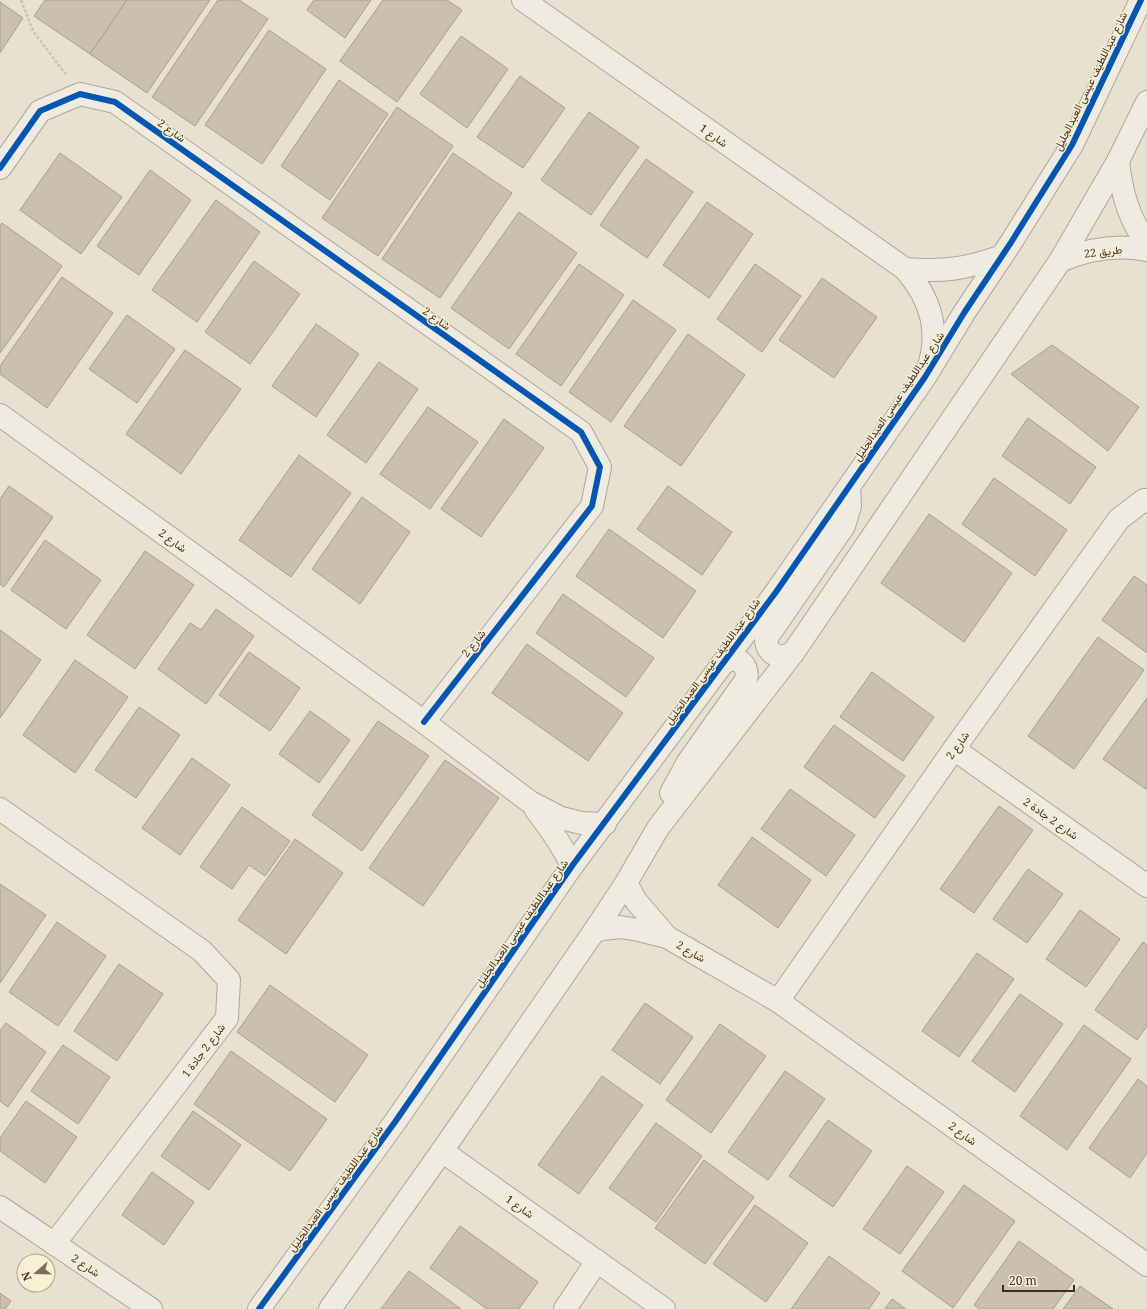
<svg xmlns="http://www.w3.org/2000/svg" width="1147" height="1309" viewBox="0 0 1147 1309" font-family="'Noto Serif',Vazirmatn,serif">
<rect width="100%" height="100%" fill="#e8e1d0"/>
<g fill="#ccbfb0" stroke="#a99d8e">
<polygon points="45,0 127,0 90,54 34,16"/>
<polygon points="127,0 210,0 147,93 90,54"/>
<polygon points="218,0 239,0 268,19 195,126 152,97"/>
<polygon points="314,0 371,0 345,38 307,10"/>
<polygon points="383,0 447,0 462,10 397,102 340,61"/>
<polygon points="0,2 23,18 0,53"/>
<polygon points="269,30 326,69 262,164 205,125"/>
<polygon points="461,36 508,69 467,128 420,94"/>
<polygon points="520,76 565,108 523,168 477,137"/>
<polygon points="339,80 388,114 330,200 281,166"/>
<polygon points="397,107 453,146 378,256 322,218"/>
<polygon points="589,112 639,147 591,215 541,180"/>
<polygon points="60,153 122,197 81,254 20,210"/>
<polygon points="453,153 512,193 440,298 382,259"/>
<polygon points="646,159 693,192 647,258 600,225"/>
<polygon points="150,170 191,200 139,275 97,246"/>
<polygon points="216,200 260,232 197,322 152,290"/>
<polygon points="707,202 753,234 709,298 663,265"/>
<polygon points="519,212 577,253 509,349 451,308"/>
<polygon points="2,223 62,266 0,353 0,226"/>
<polygon points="254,261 300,294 250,364 205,332"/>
<polygon points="579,264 624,295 561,386 516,354"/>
<polygon points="755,264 801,296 762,352 717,319"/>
<polygon points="62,277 113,313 47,408 0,374 0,366"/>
<polygon points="822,278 877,317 834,378 779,340"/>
<polygon points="633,300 676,330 611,422 569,392"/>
<polygon points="127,315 175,349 137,403 89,369"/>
<polygon points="316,324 359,354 316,417 272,386"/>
<polygon points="688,334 745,375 681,466 624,426"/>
<polygon points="1052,345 1139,407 1108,451 1011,374"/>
<polygon points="185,350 241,389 181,474 126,434"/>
<polygon points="379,362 418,389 366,463 327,435"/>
<polygon points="428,407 478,442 430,509 380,474"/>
<polygon points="1028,418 1096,467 1070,504 1002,456"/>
<polygon points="504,419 544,448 481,537 441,509"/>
<polygon points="299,455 351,493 291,577 239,540"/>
<polygon points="994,478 1067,530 1035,576 962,524"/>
<polygon points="9,486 53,517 4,587 0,584 0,499"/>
<polygon points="668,486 732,532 702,575 637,529"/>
<polygon points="362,497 410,532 360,604 312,569"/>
<polygon points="929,514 1012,573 964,642 881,583"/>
<polygon points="609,529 696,591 663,638 576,576"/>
<polygon points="45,540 101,580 66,629 11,590"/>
<polygon points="145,551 194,585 135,669 87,635"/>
<polygon points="1134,576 1147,585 1147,653 1102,620"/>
<polygon points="563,594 654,658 626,697 536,633"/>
<polygon points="216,609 254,636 206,704 158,669 190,623 201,630"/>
<polygon points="0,630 41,660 0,718"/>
<polygon points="1098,637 1144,670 1074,769 1028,736"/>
<polygon points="527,644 623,713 588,761 492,693"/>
<polygon points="249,652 300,688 270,731 219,695"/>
<polygon points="75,660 128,697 75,773 23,735"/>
<polygon points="872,672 934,717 903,761 840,717"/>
<polygon points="1147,698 1147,790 1103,759"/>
<polygon points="139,707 180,735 136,798 95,770"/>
<polygon points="310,711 350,740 319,783 279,754"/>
<polygon points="378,721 429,756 362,851 312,815"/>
<polygon points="834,725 905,776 875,818 804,767"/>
<polygon points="192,758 230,785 180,855 142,828"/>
<polygon points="445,760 499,798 423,906 369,868"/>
<polygon points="790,789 855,835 826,876 761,829"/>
<polygon points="999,806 1033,830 974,913 940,889"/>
<polygon points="242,807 290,841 265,876 249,865 232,889 200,867"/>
<polygon points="752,837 811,880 778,928 718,885"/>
<polygon points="295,839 343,873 286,954 238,920"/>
<polygon points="1028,869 1063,894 1027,943 993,919"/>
<polygon points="0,884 46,915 0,983"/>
<polygon points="1080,910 1120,939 1086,987 1046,959"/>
<polygon points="57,922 106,956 58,1026 9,992"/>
<polygon points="1143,942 1147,945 1147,1026 1137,1040 1095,1010"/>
<polygon points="977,953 1014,979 959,1057 922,1031"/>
<polygon points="119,964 163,994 117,1061 74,1031"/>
<polygon points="270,985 368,1055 335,1102 237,1032"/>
<polygon points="1020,994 1063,1024 1015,1092 972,1061"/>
<polygon points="645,1003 693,1037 660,1084 612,1050"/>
<polygon points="6,1023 46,1052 8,1107 0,1101 0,1031"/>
<polygon points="720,1024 766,1056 711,1133 666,1100"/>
<polygon points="1084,1025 1131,1059 1067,1150 1020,1116"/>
<polygon points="63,1045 110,1077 78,1124 31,1091"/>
<polygon points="231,1051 327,1119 290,1171 194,1104"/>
<polygon points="785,1071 825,1099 768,1180 728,1152"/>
<polygon points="602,1076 643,1105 579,1194 538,1165"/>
<polygon points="1138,1079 1147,1086 1147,1153 1130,1178 1089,1148"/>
<polygon points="26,1101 77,1137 45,1183 0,1151 0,1138"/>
<polygon points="193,1111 241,1145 209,1190 161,1156"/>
<polygon points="828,1120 872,1151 833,1207 789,1176"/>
<polygon points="656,1123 702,1156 656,1222 609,1188"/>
<polygon points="704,1160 754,1197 705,1264 655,1228"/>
<polygon points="907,1166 944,1192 900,1254 863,1229"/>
<polygon points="152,1172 194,1202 164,1245 122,1215"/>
<polygon points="964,1185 1015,1221 953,1308 902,1271"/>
<polygon points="755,1205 808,1243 766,1302 713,1264"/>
<polygon points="460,1226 538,1282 519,1309 487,1309 430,1268"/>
<polygon points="1019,1241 1074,1280 1053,1309 979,1309 974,1305"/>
<polygon points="829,1256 880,1293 869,1309 791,1309"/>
<polygon points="409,1271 461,1309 381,1309"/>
<polygon points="1080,1286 1113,1309 1063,1309"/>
<polygon points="0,1293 11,1301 5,1309 0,1309"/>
<polygon points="892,1299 906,1309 885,1309"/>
</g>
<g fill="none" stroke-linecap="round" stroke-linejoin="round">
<defs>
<g id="minor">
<path d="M 523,0 L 905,269 C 932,300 941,333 927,372"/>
<path d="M 1118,161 C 1121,190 1128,219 1147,243"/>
<polyline points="0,168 40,111 80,94 115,102 581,432 600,467 592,506 424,722"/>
<path d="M 1060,261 C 1088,249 1117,244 1147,250"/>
<path d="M 905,269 C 944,272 966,269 1002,256"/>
<polyline points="0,415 424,722 530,802 561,818 582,823 605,824"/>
<polyline points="954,749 1147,886"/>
<polyline points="0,809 202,951 229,980 227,1018 54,1244"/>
<path d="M 536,810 C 550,828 562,845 572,866"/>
<polyline points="626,883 636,901 667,937"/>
<polyline points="595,930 620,927 639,930 667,937 778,1001 1147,1265"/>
<polyline points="778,1001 954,749 1119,519 1144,500 1147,500"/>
<polyline points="442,1151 664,1309"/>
<polyline points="0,1207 151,1309"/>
<polyline points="565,1309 597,1261"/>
</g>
<g id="tertiary">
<path d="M 793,653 C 780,660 766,654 766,639 L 844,526 L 850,506 L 849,487"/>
<path d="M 671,793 L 688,762 L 746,680 C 750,663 735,654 722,664"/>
<polyline points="259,1309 395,1122 572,866 776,592 925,377 964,313 1010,244 1072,145 1141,0"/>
<polyline points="330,1309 442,1151 595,930 626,883 658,828 793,653 1060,261 1118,161 1147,102"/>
</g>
</defs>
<use href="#minor" stroke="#ada698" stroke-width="24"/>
<use href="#tertiary" stroke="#ada698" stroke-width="24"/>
<polyline stroke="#c8c2b8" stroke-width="2.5" stroke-dasharray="3 2" stroke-linecap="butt" points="21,0 33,31 67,76"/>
<use href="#minor" stroke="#efebe1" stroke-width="22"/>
<use href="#tertiary" stroke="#efebe1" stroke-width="22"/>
<defs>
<g id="cycleway">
<polyline points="0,168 40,111 80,94 115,102 581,432 600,467 592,506 424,722"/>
<polyline points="259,1309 395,1122 572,866 776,592 925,377 964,313 1010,244 1072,145 1141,0"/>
</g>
</defs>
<use href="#cycleway" stroke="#f8efd5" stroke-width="8"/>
<use href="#cycleway" stroke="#0057b8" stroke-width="6"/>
</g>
<g text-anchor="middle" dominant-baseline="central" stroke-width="3" stroke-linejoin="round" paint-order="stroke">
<g font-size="11" fill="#3e2e1e" stroke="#f8efd5">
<text transform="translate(1090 81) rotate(-64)">شارع عبداللطيف عيسى العبدالجليل</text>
<text transform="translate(172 130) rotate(35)">شارع 2</text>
<text transform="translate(714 135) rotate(35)">شارع 1</text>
<text transform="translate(1103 251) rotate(-7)">طريق 22</text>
<text transform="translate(437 318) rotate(35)">شارع 2</text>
<text transform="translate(898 396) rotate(-56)">شارع عبداللطيف عيسى العبدالجليل</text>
<text transform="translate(173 540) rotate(36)">شارع 2</text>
<text transform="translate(473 643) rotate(-52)">شارع 2</text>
<text transform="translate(712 661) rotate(-54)">شارع عبداللطيف عيسى العبدالجليل</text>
<text transform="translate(957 745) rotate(-55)">شارع 2</text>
<text transform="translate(1051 818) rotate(35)">شارع 2 جادة 2</text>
<text transform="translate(521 923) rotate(-55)">شارع عبداللطيف عيسى العبدالجليل</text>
<text transform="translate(691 951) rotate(30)">شارع 2</text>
<text transform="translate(203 1050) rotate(-53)">شارع 2 جادة 1</text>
<text transform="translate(963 1133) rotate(36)">شارع 2</text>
<text transform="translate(335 1188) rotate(-54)">شارع عبداللطيف عيسى العبدالجليل</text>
<text transform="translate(520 1206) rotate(35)">شارع 1</text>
<text transform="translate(86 1265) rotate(34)">شارع 2</text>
</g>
</g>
<g transform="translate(36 1273) rotate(250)"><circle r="19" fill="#f8efd5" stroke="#aea28c"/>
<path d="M0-3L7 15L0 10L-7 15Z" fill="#7a6d5c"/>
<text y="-6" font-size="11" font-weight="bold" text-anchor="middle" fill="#3e2e1e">N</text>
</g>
<path d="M1003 1285v6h71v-6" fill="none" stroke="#3e2e1e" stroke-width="2"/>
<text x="1009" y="1285" font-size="12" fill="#3e2e1e" stroke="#f8efd5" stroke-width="3" paint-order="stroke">20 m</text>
</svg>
